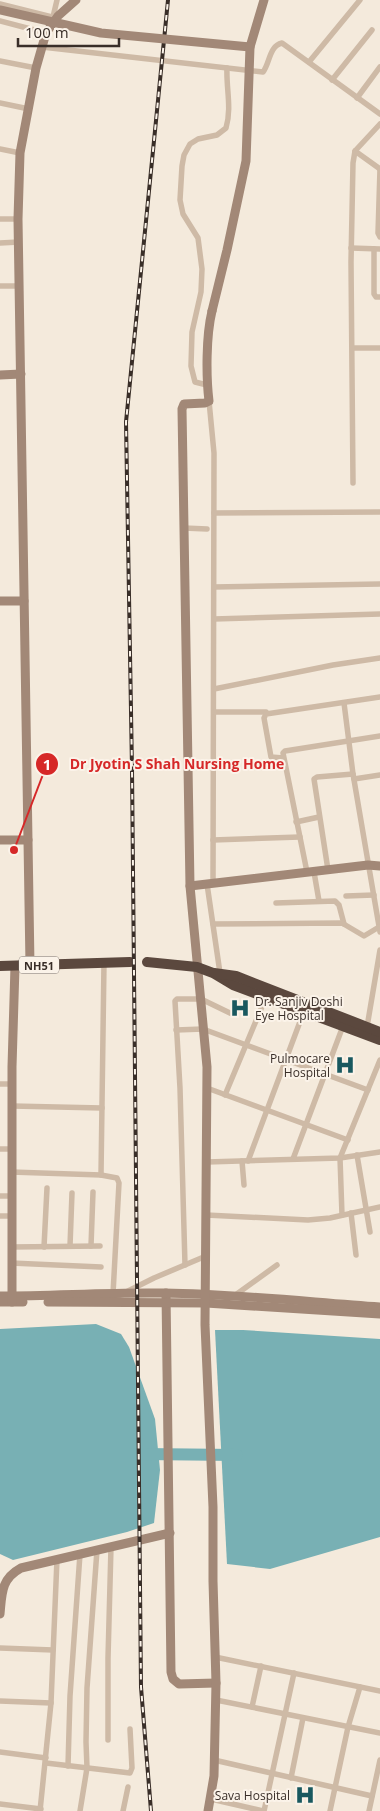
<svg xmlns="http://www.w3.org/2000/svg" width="380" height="1811" viewBox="0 0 380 1811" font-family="'Open Sans',sans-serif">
<rect width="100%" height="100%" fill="#f4eadc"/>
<g fill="#78b0b4">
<polygon points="96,1324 121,1334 129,1347 155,1419 160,1470 154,1523 127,1532 13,1560 0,1554 0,1329"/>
<polygon points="215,1330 243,1330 380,1339 380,1537 270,1569 227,1564"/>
</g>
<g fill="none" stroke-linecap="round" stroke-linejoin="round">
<polyline stroke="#78b0b4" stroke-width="12" points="142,1454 237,1455"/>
<g stroke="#cebaa6" stroke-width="5.5">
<polyline points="0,4 56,18"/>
<polyline points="53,17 57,0"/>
<polyline points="0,21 46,33"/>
<path d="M 42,47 L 263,72 C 270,63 269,46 282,43 L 380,114"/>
<polyline points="0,61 36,68"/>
<polyline points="309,62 360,0"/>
<polyline points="332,80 372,30"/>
<polyline points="357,98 380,67"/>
<polyline points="0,103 29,109"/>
<polyline points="0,149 20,153"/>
<polyline points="355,151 380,169"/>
<polyline points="380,169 378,233 380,237"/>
<polyline points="0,219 18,219"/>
<polyline points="0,243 19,242"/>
<polyline points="351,248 380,249"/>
<polyline points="374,249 374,294 376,297 380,297"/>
<polyline points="0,286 19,286"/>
<polyline points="353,348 380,348"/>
<path d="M 207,385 L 195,382 L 191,366 L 192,332 L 201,292 L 202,269 L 198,238 L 183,214 L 180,200 L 182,166 L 184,155 L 190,144 L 198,139 L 217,135 L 226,128 C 232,108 226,88 227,68"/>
<polyline points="209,401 214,453 213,883"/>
<polyline points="353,483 351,262 353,163 355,151 380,124"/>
<polyline points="214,513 380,512"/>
<polyline points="184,528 207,529"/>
<polyline points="214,587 380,584"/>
<polyline points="214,619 380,614"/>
<polyline points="214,689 333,665 380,658"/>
<polyline points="344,703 353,774 380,932"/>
<polyline points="214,712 266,712"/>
<polyline points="283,758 271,757 264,718 266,714 380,697"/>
<polyline points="354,779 380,775"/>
<polyline points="296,822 319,817"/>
<polyline points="213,840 300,837"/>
<polyline points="328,870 314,779 317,777 353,774"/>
<polyline points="307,872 283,753 285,751 380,736"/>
<polyline points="314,872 319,901"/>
<polyline points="207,884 220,973"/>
<polyline points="346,896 374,895"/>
<polyline points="276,903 335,901 339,905 344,924"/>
<polyline points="213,924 342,923 364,936 379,927"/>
<polyline points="367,1027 380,950"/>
<polyline points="176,1030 203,1029 368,1090"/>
<polyline points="0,1084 12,1084"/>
<polyline points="207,1088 348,1140"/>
<polyline points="225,1095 266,997"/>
<polyline points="12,1106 102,1108"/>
<polyline points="0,1149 11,1149"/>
<polyline points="357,1155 370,1232"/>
<polyline points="293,1159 343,1026"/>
<polyline points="242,1161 244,1185"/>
<polyline points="248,1161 304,1011"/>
<polyline points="207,1162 340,1158 380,1152"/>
<polyline points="11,1172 101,1175 117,1178 119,1183 113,1294"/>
<polyline points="101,1175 104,963"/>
<polyline points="0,1196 11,1196"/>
<polyline points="351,1213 356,1255"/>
<polyline points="206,1215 308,1220 330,1218 380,1207"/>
<polyline points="342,1215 340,1158 380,1060"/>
<polyline points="0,1216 11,1216"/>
<polyline points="70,1246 72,1193"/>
<polyline points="91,1246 93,1192"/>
<polyline points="11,1247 100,1246"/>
<polyline points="44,1247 47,1188"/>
<polyline points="11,1263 101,1267"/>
<polyline points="185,1265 180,1088 175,1001 177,999 201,999 232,1014"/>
<polyline points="234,1296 277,1265"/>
<polyline points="108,1301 154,1278 206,1256"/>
<polyline points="0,1648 53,1650"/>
<polyline points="215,1657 380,1691"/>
<polyline points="216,1700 380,1733"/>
<polyline points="0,1701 51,1703"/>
<polyline points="252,1707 261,1666"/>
<polyline points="108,1740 108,1658 111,1547"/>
<polyline points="0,1752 46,1758"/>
<polyline points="214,1760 372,1796"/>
<polyline points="46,1763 130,1773 132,1768 130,1729"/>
<polyline points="68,1766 70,1696 80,1554"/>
<polyline points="291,1778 303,1718"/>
<polyline points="211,1799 263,1811"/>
<polyline points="0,1804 41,1809"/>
<polyline points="40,1811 51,1703 57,1559"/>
<polyline points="80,1811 87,1768 86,1742 87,1688 97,1550"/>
<polyline points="123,1811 128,1787"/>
<polyline points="264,1811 294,1673"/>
<polyline points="330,1811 348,1727 360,1687"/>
<polyline points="369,1811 380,1760"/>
</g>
<g stroke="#a28877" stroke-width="9">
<polyline points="0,375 21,374"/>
<polyline points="0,601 24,601"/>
<polyline points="0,840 28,840"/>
<polyline points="190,886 368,865 380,866"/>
<polyline points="30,965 18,219 20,153 36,68 46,33 58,16 76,0"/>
<polyline points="166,1293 171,1672 173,1679 179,1684 216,1683"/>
<path d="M 0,1296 C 55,1296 109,1292 164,1293 C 236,1294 308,1302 380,1307"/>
<polyline points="0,1302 23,1302"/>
<polyline points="12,1302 12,1067 15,966"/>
<polyline points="48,1302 206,1303 380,1314"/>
<path d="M 0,1614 C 2,1593 1,1579 21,1568 L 170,1533"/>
<path d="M 208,1811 L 214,1776 L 216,1683 L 213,1581 L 213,1507 L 205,1325 L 207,1067 L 190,886 L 182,409 L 184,404 L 205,403 L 209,401 C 206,376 206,336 212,311"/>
</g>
<g stroke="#5b483e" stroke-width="10">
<polyline points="147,962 197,967 213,973 233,985 380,1040"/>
<polyline points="0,966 130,962"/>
<polyline points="214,973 236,976 380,1032"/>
</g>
<defs>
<polyline id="rail" points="151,1811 141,1687 132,769 126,422 168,0"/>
</defs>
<use href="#rail" stroke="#392e28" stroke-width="4"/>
<use href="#rail" stroke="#fbf3e9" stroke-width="2" stroke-dasharray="5.5" stroke-linecap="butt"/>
<g stroke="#a28877" stroke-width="9">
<polyline points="0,10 101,33 250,47 264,0"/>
<polyline points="212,311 227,250 246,161 250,47"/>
</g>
</g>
<defs>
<symbol id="hospital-bare" viewBox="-9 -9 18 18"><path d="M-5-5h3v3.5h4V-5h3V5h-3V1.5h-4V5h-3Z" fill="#19585f" stroke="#fbf3e9" stroke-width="2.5" paint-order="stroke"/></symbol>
</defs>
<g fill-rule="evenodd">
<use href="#hospital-bare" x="226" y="994" width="28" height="28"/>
<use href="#hospital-bare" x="331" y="1051" width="28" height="28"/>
<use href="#hospital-bare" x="291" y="1781" width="28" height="28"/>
</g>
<g text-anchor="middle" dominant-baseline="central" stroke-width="4" stroke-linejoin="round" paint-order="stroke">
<rect fill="#fbf3e9" stroke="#736962" stroke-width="1" x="19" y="956.5" width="40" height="17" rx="4"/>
<g font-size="11" font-weight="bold" fill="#392e28">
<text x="39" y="965">NH51</text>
</g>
<g font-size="12" fill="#392e28" stroke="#fbf3e9" text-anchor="end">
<text x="255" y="1001" text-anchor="start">Dr. Sanjiv Doshi<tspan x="255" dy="14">Eye Hospital</tspan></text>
<text x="330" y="1058">Pulmocare<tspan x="330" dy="14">Hospital</tspan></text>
<text x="290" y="1795">Sava Hospital</text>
</g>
</g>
<path fill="none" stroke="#d62828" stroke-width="2" d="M14 850L47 764"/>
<g fill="#d62828" stroke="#fbf3e9" stroke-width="2">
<circle cx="14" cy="850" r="5"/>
<circle cx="47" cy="764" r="12"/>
</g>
<g font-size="15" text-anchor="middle" font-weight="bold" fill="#fff">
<text x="47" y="770">1</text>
</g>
<g font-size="14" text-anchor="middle" font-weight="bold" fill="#d62828" stroke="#fbf3e9" stroke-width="4" stroke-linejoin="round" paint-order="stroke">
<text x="177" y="769">Dr Jyotin S Shah Nursing Home</text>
</g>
<path d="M18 38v8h101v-8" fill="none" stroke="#392e28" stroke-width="2.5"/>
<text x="25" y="38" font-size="15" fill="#392e28" stroke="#fbf3e9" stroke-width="4" paint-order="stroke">100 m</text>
</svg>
